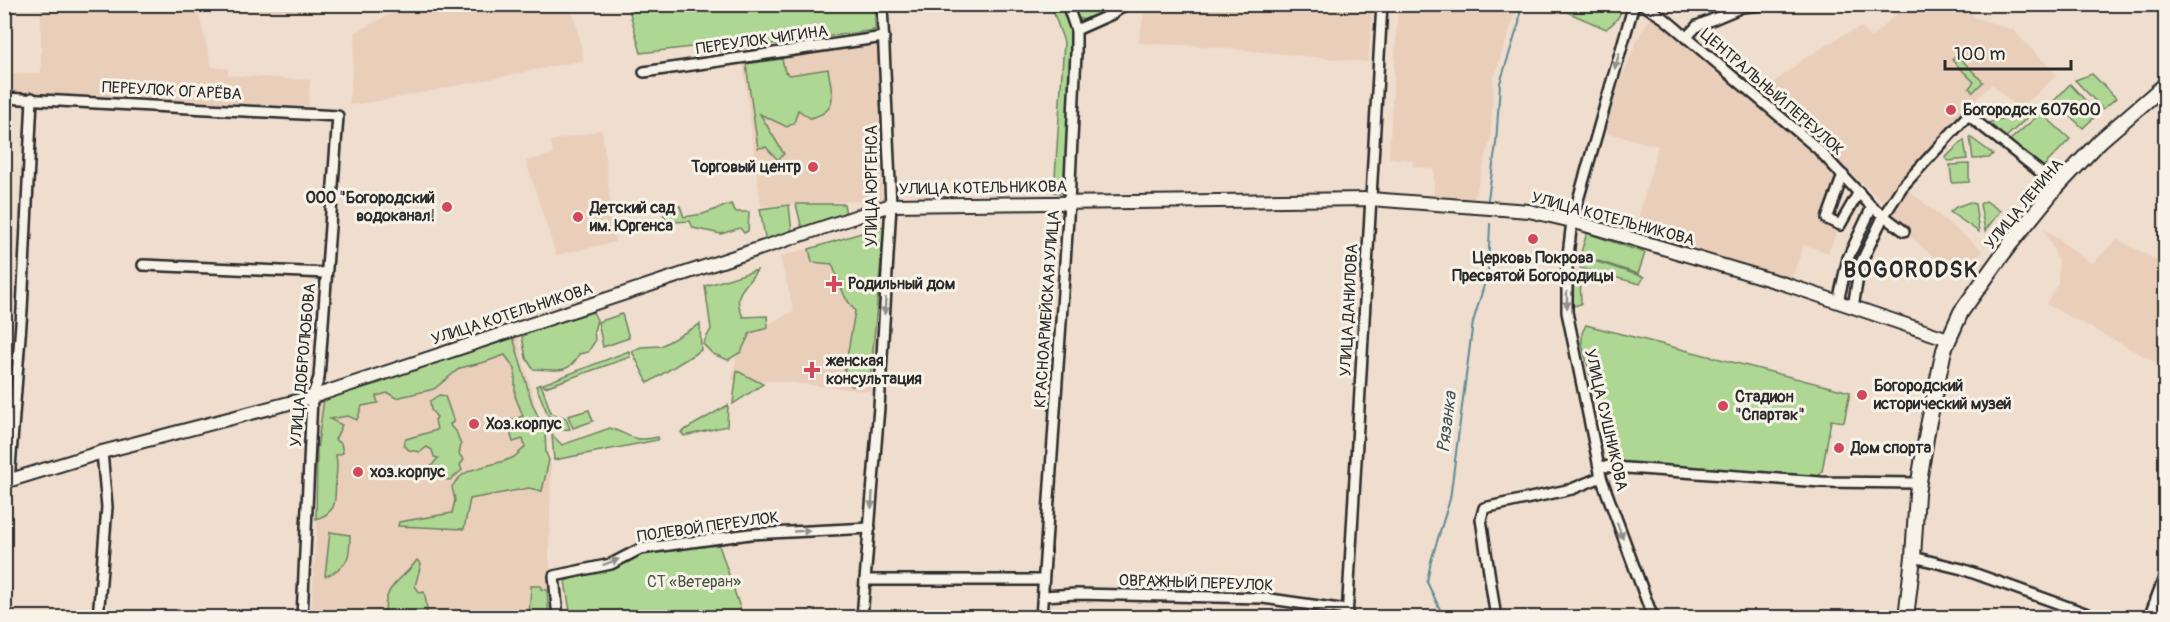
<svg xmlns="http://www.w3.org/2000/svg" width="2170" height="622" viewBox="0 0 2170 622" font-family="Pangolin,sans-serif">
<rect width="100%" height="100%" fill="#efddcd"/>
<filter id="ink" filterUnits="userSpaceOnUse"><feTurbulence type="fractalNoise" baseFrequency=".0167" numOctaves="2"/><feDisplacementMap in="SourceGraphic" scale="12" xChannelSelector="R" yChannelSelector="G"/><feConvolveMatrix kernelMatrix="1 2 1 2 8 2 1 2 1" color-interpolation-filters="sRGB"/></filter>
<g filter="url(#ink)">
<g fill="#e9ceba">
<polygon points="199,4 389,5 296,12 198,12 212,67 228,69 228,75 310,80 308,106 5,94 4,75 41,73 41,5 103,5 198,11"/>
<polygon points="399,5 571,5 584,60 380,101 349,105 356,32 398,10"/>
<polygon points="1146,5 1373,5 1368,62 1202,46 1138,43"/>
<polygon points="1398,5 1516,5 1516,10 1494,77 1490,141 1473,203 1434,199 1434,169 1413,166 1413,160 1389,158"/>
<polygon points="1906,5 1963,5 1976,18 2013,30 2057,75 2019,110 1992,84 1929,147 1882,201 1762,92 1804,59 1842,36 1861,27 1871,38"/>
<polygon points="1651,16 1801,140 1842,178 1827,219 1840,225 1828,253 1804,245 1791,279 1635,230 1658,146 1605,132 1612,103 1637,40"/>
<polygon points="878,38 882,200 761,206 743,62 774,58"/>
<polygon points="602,130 615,242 556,255 526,161 553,155 551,141"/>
<polygon points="1908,190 1983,251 1959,279 1904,231 1883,217"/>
<polygon points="884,226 876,392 774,381 732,380 740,338 794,311 780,257"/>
<polygon points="2044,229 2092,264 2117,239 2165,265 2165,367 2046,304 2058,283 2059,263"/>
<polygon points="517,334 551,466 549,557 553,617 311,618 317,524 316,401 394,370 478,349"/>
</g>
<g fill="#afd794" stroke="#6d8160" stroke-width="1.5">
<polygon points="633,4 875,5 875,30 720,51 717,44 641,53 628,6"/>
<polygon points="1051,5 1066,5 1075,33 1068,194 1054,192 1064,42"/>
<polygon points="1070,5 1121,5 1087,22 1073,15"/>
<path d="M 1551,5 L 1624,5 C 1620,16 1616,22 1606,29 Z"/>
<polygon points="1957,55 1983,82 1973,92 1969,88 1974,82 1952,60"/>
<path d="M 782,59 L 785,72 L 790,75 L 828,69 C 832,94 840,111 810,118 L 798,110 L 794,123 L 787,127 L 760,114 L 784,154 L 778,160 L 766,147 L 758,148 L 746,64 Z"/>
<polygon points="2092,74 2116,98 2103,109 2075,80"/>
<polygon points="2070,84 2098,114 2083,128 2054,101"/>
<polygon points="2021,113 2027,118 2005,138 1988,123"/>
<polygon points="2041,113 2070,139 2042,168 2010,140"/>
<polygon points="1970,137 1993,154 1989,158 1973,159"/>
<polygon points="1964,140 1967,159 1949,161 1945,158"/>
<polygon points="1969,164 1969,182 1952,183 1950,165"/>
<polygon points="1986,201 2000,211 1985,231 1980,204"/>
<polygon points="1970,202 1975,204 1979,232 1950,212 1956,207"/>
<polygon points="731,204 736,212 749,212 748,231 744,233 740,228 721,234 693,228 690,221 674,222 664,216 663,211 672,205 680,206 684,217 703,214"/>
<polygon points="796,204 844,204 846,215 804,229 801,225"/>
<polygon points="789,205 792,233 766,243 760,209"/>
<polygon points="884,226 870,383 852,386 843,380 855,311 845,297 832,264 812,262 809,249"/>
<polygon points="1587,233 1645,253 1638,274 1580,255"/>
<polygon points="1582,257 1644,277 1640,284 1580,268"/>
<path d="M 757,270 C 745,289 731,292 743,317 L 767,316 L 768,328 L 750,333 L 741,352 L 728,360 L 713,354 L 703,344 L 711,329 L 705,286 Z"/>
<polygon points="1580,273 1581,304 1570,307 1569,274"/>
<path d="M 593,312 L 597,320 L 594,331 L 595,341 L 588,352 L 579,354 C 570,375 554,370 533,369 L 526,358 L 522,337 L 531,331 Z"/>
<polygon points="622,314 629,338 603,347 598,322"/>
<polygon points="700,324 701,350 648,383 632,351 641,347 661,346"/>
<polygon points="1586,325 1850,392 1844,422 1831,420 1822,472 1815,480 1613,464 1582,344 1582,333"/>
<path d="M 513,337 L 532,403 L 545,432 L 546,453 L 549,460 L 542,491 L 529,488 L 470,499 L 464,529 L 398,526 L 399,522 L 452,513 L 455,500 L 452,487 C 465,463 494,468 514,457 C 518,454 522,450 525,447 L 523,439 L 513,442 L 507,421 L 523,416 L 515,396 L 515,369 L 505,355 L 485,362 L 460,368 L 434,389 L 396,398 L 388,393 L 376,396 L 378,403 L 362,406 L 357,420 L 348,416 L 330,419 L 342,425 L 335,440 L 341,443 L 343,453 L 336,455 C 338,465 337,470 336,479 C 334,499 340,511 316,519 L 317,450 L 324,399 L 380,383 L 425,365 Z"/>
<polygon points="629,351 630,357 545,387 543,384"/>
<polygon points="737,371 763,384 733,404"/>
<polygon points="541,384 551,413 566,418 570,429 562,430 550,420 536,386"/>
<polygon points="439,395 445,396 454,422 450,424 451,427 456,431 461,445 459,454 464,460 460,465 462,470 450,480 438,478 429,469 438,458 434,457 432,450 427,447 420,452 409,450 403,445 406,439 437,430 435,420 437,417 431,410 430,401"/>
<polygon points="728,405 727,426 684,436 681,432"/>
<polygon points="589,410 593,421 573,428 568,416"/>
<path d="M 610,428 C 630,435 635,443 658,437 L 658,440 L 554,460 L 552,435 L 562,445 Z"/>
<path d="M 330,532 L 350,535 C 350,542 350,553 347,559 C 346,565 330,576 325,576 Z"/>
<polygon points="718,542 743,617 571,617 565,581 643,553"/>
<path d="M 417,560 L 421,564 L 415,586 L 420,593 L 424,592 C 426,600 428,610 426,617 L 386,617 C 381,585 402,582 417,560 Z"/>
<polygon points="531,586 541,586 541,589 547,590 549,617 529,617"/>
</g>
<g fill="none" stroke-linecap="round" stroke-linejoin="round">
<g stroke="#5d8b97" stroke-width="2">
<polyline points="1488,199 1496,144 1500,83 1519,23 1521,4"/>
<polyline points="1444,618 1427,582 1431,561 1450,499 1473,322 1488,272 1490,224"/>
</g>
<defs>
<g id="minor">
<polyline points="1634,4 1572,221 1567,264 1567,312 1601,477 1653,618"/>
<polyline points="1642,4 1665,19 1817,148 1872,207 1904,231"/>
<polyline points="1076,30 1112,14 1126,4"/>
<polyline points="1686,38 1697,26 1742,7 1769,4"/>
<polyline points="644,72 884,37"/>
<polyline points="4,98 338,116 319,378 312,397 302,618"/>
<polyline points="1843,175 1827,219 1840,225 1859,192"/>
<polyline points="143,265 326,273"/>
<polyline points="1838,302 1848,258 1872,207"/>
<polyline points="1853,307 1860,265 1883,217 1902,187 1968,115 2058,186"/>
<polyline points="1599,466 1821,482 1919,483"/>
<polyline points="9,481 22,310 32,98"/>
<polyline points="1913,557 1962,569 2099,618"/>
<polyline points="865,580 1043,580"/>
<polyline points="1043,596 1076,594 1263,598 1347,610"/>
<polyline points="98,618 107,507 102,452"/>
<polyline points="558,618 554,576 611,564 640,549 750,534 870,528"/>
<polyline points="862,618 879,407 891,205 882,4"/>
<polyline points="1041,618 1069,203 1076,53 1076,30 1067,4"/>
<polyline points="1347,618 1382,4"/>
<polyline points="1496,618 1481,519 1484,508 1572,489 1601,477"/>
<polyline points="2149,618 2166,572"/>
</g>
<polyline id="tertiary" points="4,482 102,452 312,397 891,205 1370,199 1529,211 1572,221 1788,285 1948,339"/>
<polyline id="secondary" points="1906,618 1913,557 1917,494 1928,426 1944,350 1961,312 2010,244 2052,192 2100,141 2166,84"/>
</defs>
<use href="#minor" stroke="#2b2b2b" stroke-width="14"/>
<use href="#tertiary" stroke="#2b2b2b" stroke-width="16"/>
<use href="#secondary" stroke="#2b2b2b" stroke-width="18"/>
<use href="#minor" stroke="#f7f3e8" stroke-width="9"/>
<use href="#tertiary" stroke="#f7f3e8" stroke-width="12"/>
<use href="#secondary" stroke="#f7f3e8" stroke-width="14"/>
</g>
<defs><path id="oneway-solid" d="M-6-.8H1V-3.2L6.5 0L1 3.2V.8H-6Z" transform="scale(1.5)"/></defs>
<g fill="#918f8a">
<use href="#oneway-solid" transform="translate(1617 61) rotate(106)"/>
<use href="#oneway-solid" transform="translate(1567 300) rotate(89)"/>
<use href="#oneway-solid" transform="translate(885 306) rotate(94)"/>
<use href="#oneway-solid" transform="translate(872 500) rotate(94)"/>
<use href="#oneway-solid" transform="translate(802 531) rotate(-3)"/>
<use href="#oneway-solid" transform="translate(1620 531) rotate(70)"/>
<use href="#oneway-solid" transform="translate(611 562) rotate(-20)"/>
</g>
</g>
<g fill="#d1495b" stroke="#f7f3e8" stroke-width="2">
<circle cx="1951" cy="110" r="6"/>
<circle cx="813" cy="167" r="6"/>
<circle cx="447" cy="207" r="6"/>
<circle cx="578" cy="217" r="6"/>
<circle cx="1533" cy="239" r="6"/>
<path d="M831 275h6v6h6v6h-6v6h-6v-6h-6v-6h6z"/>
<path d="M809 361h6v6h6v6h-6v6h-6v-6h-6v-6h6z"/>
<circle cx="1862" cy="395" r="6"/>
<circle cx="1723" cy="406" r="6"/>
<circle cx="474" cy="424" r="6"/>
<circle cx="1839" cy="448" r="6"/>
<circle cx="358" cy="472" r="6"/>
</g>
<g text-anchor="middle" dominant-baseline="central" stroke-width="6" stroke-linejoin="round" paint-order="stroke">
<g font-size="16" fill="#2b2b2b" stroke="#f7f3e8">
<text transform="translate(762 40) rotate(-8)">ПЕРЕУЛОК ЧИГИНА</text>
<text transform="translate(172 91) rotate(3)">ПЕРЕУЛОК ОГАРЁВА</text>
<text transform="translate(1772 92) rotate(41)">ЦЕНТРАЛЬНЫЙ ПЕРЕУЛОК</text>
<text transform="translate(872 186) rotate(-90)">УЛИЦА ЮРГЕНСА</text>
<text transform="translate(983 188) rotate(-1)">УЛИЦА КОТЕЛЬНИКОВА</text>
<text transform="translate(2024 204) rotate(-50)">УЛИЦА ЛЕНИНА</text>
<text transform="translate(1613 219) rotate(15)">УЛИЦА КОТЕЛЬНИКОВА</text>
<text transform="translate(1047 309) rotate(-86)">КРАСНОАРМЕЙСКАЯ УЛИЦА</text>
<text transform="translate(1349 310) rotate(-87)">УЛИЦА ДАНИЛОВА</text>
<text transform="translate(512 314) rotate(-18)">УЛИЦА КОТЕЛЬНИКОВА</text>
<text transform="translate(303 365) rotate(-85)">УЛИЦА ДОБРОЛЮБОВА</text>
<text transform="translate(1606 420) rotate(77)">УЛИЦА СУШНИКОВА</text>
<text transform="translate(708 527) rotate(-8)">ПОЛЕВОЙ ПЕРЕУЛОК</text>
<text transform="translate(1196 583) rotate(2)">ОВРАЖНЫЙ ПЕРЕУЛОК</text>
</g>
<g font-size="16" font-weight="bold" fill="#2b2b2b" stroke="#f7f3e8" text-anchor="start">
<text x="1963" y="110">Богородск 607600</text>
<text x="801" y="167" text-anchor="end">Торговый центр</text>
<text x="435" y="198" text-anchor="end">ООО "Богородский<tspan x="435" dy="18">водоканал!</tspan></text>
<text x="590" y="208">Детский сад<tspan x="590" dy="18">им. Юргенса</tspan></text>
<text x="1533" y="258" text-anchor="middle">Церковь Покрова<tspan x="1533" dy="18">Пресвятой Богородицы</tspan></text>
<text x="848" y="284">Родильный дом</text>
<text x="826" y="361">женская<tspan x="826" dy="18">консультация</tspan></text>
<text x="1874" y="386">Богородский<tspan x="1874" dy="18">исторический музей</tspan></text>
<text x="1735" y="397">Стадион<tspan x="1735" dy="18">"Спартак"</tspan></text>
<text x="486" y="424">Хоз.корпус</text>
<text x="1851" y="448">Дом спорта</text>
<text x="370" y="472">хоз.корпус</text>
</g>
<g font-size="16" fill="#4c5645" stroke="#f7f3e8">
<text x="694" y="582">СТ «Ветеран»</text>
</g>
<g font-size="18" font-style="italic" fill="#405358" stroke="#f7f3e8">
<text transform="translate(1447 422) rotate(-83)">Рязанка</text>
</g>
<g font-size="22" font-weight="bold" letter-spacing="1.5" fill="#2b2b2b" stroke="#f7f3e8">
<text x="1911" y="270">BOGORODSK</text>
</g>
</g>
<rect width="2170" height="622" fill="none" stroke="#f7f3e8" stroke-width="24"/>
<rect x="12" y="12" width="2146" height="598" fill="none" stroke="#2b2b2b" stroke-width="2" filter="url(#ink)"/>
<path d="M1945 60v9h126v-9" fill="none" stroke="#2b2b2b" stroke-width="3"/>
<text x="1954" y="60" font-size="18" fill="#2b2b2b" stroke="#f7f3e8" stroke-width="4.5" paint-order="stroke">100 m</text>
</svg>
